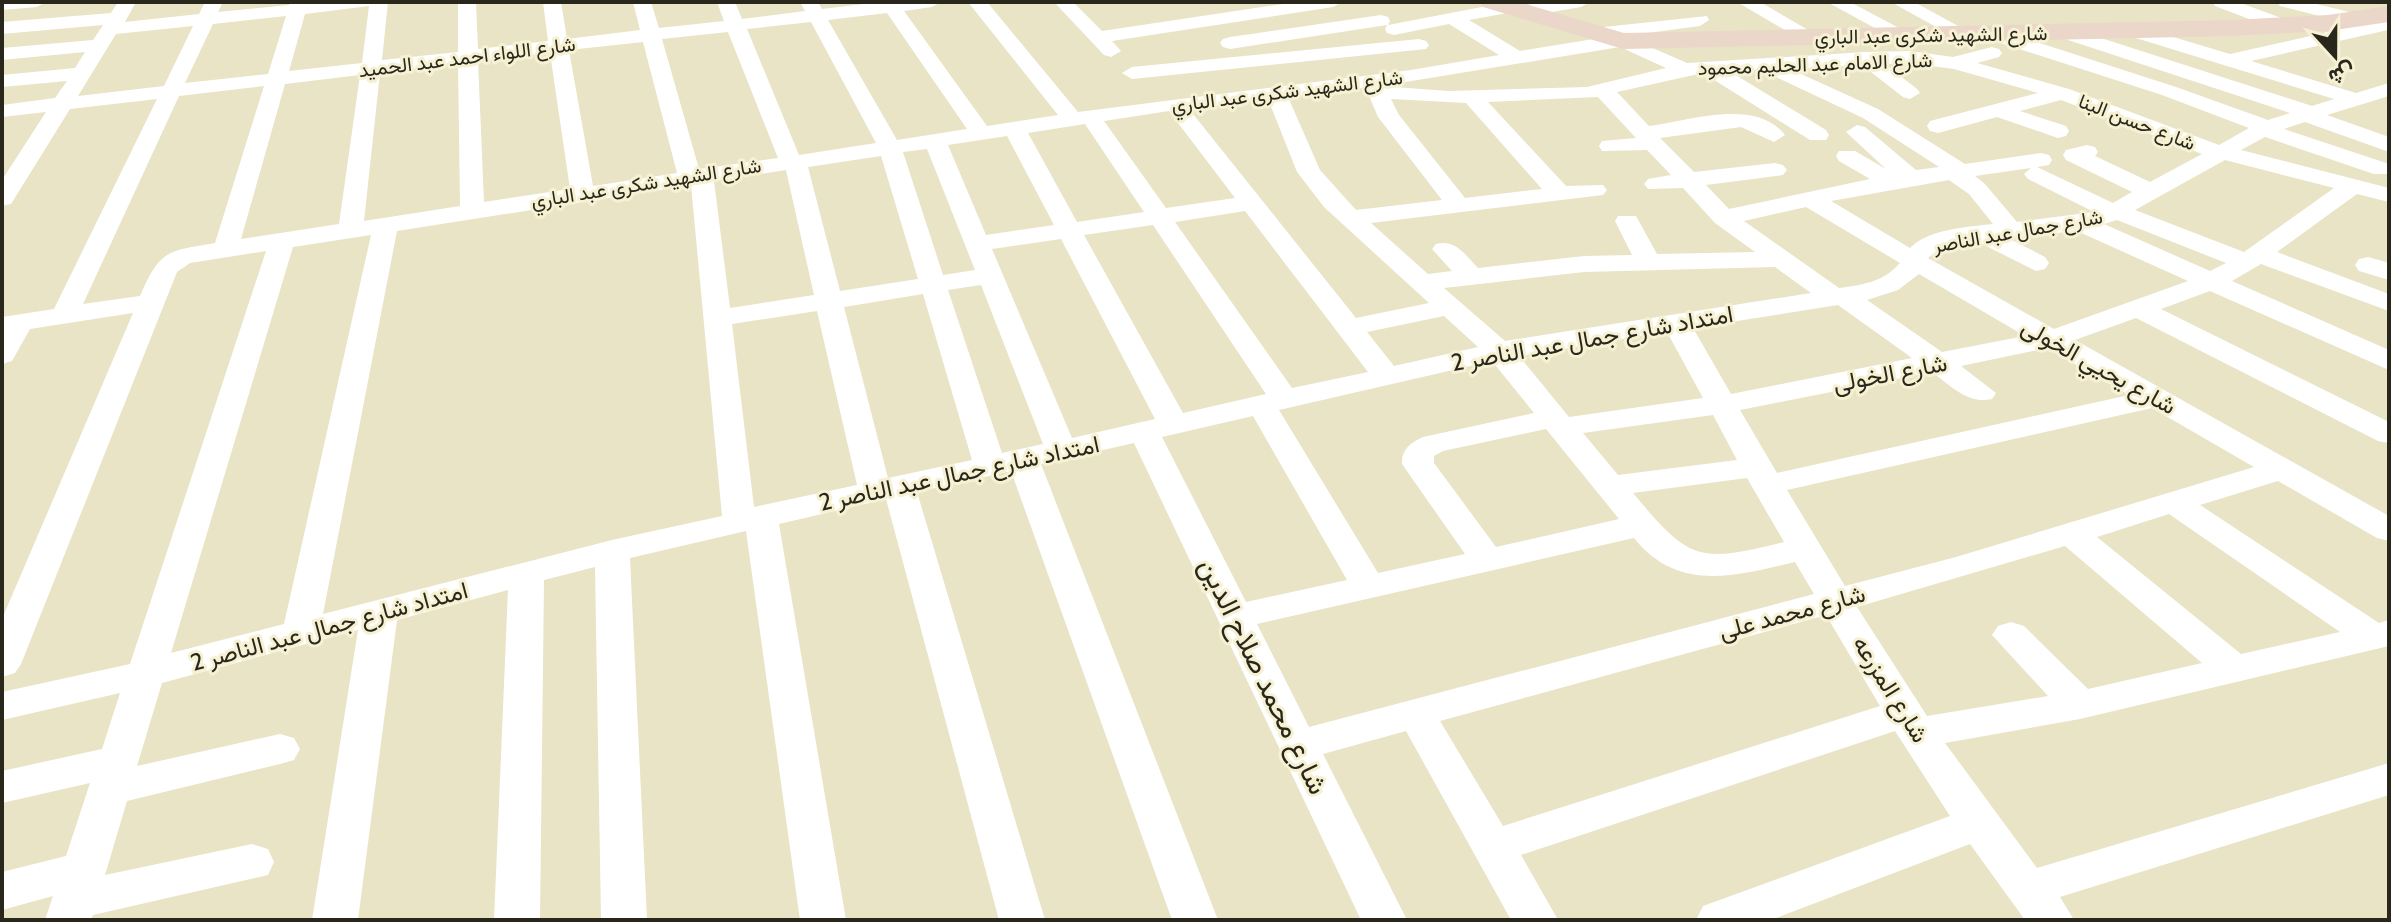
<svg xmlns="http://www.w3.org/2000/svg" width="2391" height="922" viewBox="0 0 2391 922" font-family="Cabin,Vazirmatn,sans-serif">
<rect width="100%" height="100%" fill="#e9e4c6"/>
<g fill="none" stroke-linecap="round" stroke-linejoin="round">
<g fill="#fff" fill-rule="evenodd">
<polygon points="2,2 46,2 37,7 2,10"/>
<path d="M 118,2 L 136,2 L 125,22 L 199,14 L 205,2 L 223,2 L 218,12 L 289,5 L 290,2 L 388,2 L 382,60 L 458,52 L 458,2 L 476,2 L 478,49 L 548,41 L 543,2 L 561,2 L 567,39 L 640,30 L 633,2 L 651,2 L 659,28 L 724,21 L 717,2 L 735,2 L 742,19 L 805,11 L 800,2 L 818,2 L 822,9 L 880,2 L 941,2 L 932,7 L 904,11 L 987,126 L 1058,115 L 968,2 L 987,2 L 1078,112 L 1411,70 L 1499,55 L 1449,24 L 1394,35 L 1387,33 L 1385,29 L 1387,25 L 1230,49 L 1223,47 L 1220,43 L 1223,39 L 1230,37 L 1381,15 L 1388,17 L 1390,21 L 1388,25 L 1508,2 L 1520,6 L 1545,2 L 1590,2 L 1581,7 L 1522,17 L 1513,12 L 1469,20 L 1520,51 L 1600,38 L 1594,33 L 1604,27 L 1707,16 L 1709,20 L 1700,26 L 1625,36 L 1687,63 L 1865,52 L 1909,51 L 1953,57 L 1992,47 L 1999,49 L 2002,53 L 1999,57 L 1977,63 L 2069,89 L 2219,145 L 2249,128 L 2162,95 L 1982,37 L 1979,33 L 1982,29 L 1996,29 L 2176,87 L 2268,120 L 2290,113 L 2056,36 L 2053,32 L 2056,28 L 2070,28 L 2312,106 L 2334,99 L 2126,35 L 2124,31 L 2133,25 L 2230,54 L 2372,22 L 2367,17 L 2369,13 L 2376,11 L 2389,17 L 2388,30 L 2251,61 L 2356,93 L 2389,83 L 2389,96 L 2327,115 L 2389,137 L 2389,152 L 2305,122 L 2284,129 L 2389,164 L 2389,174 L 2374,174 L 2265,137 L 2241,150 L 2389,188 L 2389,202 L 2357,194 L 2277,252 L 2389,294 L 2389,311 L 2261,264 L 2232,281 L 2389,350 L 2389,370 L 2210,291 L 2161,309 L 2389,422 L 2389,443 L 2378,441 L 2136,318 L 2075,340 L 2389,516 L 2389,541 L 2377,538 L 2278,481 L 2200,505 L 2379,623 L 2389,620 L 2389,646 L 2080,719 L 1945,743 L 2037,868 L 2389,763 L 2389,795 L 2060,897 L 2074,920 L 2025,920 L 1970,844 L 1771,920 L 1696,920 L 1703,906 L 1950,816 L 1895,731 L 1521,855 L 1558,920 L 1511,920 L 1406,731 L 1323,754 L 1407,920 L 1361,920 L 1134,443 L 1041,464 L 1218,920 L 1172,920 L 1011,471 L 917,492 L 1045,920 L 999,920 L 886,499 L 779,524 L 846,920 L 800,920 L 746,531 L 630,558 L 647,920 L 601,920 L 595,567 L 544,580 L 540,920 L 494,920 L 508,590 L 397,620 L 358,920 L 312,920 L 358,630 L 162,683 L 137,766 L 280,734 L 294,738 L 300,749 L 294,760 L 280,764 L 127,801 L 105,875 L 252,844 L 268,849 L 274,862 L 268,875 L 93,915 L 91,920 L 45,920 L 53,896 L 2,910 L 2,872 L 66,856 L 90,783 L 2,803 L 2,771 L 102,749 L 120,693 L 2,720 L 2,692 L 130,664 L 266,251 L 190,263 L 177,272 L 21,664 L 15,673 L 2,677 L 2,619 L 133,313 L 30,329 L 12,361 L 2,364 L 2,317 L 54,309 L 157,99 L 70,109 L 11,204 L 2,206 L 2,180 L 46,112 L 2,117 L 2,105 L 55,98 L 67,81 L 2,87 L 2,75 L 75,68 L 85,52 L 2,60 L 2,48 L 93,40 L 103,25 L 2,34 L 2,22 L 111,13 ZM 369,6 L 362,63 L 289,71 L 305,14 ZM 887,13 L 967,129 L 897,140 L 828,20 ZM 286,16 L 268,74 L 185,83 L 213,24 ZM 811,22 L 876,143 L 799,155 L 747,29 ZM 193,26 L 164,86 L 78,96 L 116,34 ZM 728,32 L 778,158 L 699,169 L 662,39 ZM 643,42 L 677,173 L 593,186 L 569,50 ZM 1620,47 L 1666,68 L 1587,87 L 1448,91 L 1381,86 ZM 550,53 L 570,189 L 484,202 L 478,61 ZM 458,63 L 460,206 L 364,221 L 380,73 ZM 1909,63 L 1954,69 L 2038,93 L 1930,121 L 1927,126 L 1930,131 L 1938,133 L 1997,117 L 2058,138 L 2066,136 L 2069,131 L 2066,126 L 2020,111 L 2061,100 L 2202,154 L 2150,182 L 2095,156 L 2098,152 L 2095,147 L 2087,145 L 2066,150 L 2063,155 L 2066,160 L 2132,192 L 2113,203 L 2037,167 L 2049,165 L 2052,160 L 2049,155 L 2041,153 L 1965,164 L 1878,109 L 1790,69 L 1862,65 L 1903,97 L 1910,99 L 1920,93 L 1917,89 L 1885,64 ZM 1761,70 L 1863,118 L 1939,167 L 1916,170 L 1865,127 L 1857,125 L 1846,132 L 1886,169 L 1855,151 L 1839,151 L 1836,156 L 1839,161 L 1870,179 L 1729,209 L 1706,185 L 1783,175 L 1787,170 L 1783,165 L 1775,163 L 1694,172 L 1660,138 L 1741,127 L 1774,142 L 1785,135 C 1756,97 1688,121 1649,126 L 1617,92 L 1703,73 L 1810,140 L 1826,140 L 1829,135 L 1826,130 L 1729,71 ZM 360,75 L 339,224 L 241,239 L 285,84 ZM 264,86 L 215,243 C 167,251 160,250 140,296 L 83,304 L 179,96 ZM 1369,87 L 1367,91 L 1378,117 L 1442,200 L 1356,210 L 1320,170 L 1288,97 ZM 1598,97 L 1636,138 L 1602,141 L 1599,146 L 1602,151 L 1647,150 L 1671,175 L 1648,179 L 1644,184 L 1648,189 L 1683,188 L 1715,223 L 1755,252 L 1657,254 L 1636,216 L 1618,216 L 1615,221 L 1632,255 L 1584,256 L 1478,268 C 1465,255 1456,239 1436,244 L 1432,249 L 1452,271 L 1428,274 L 1371,223 L 1603,195 L 1607,190 L 1603,185 L 1566,186 L 1488,102 ZM 1268,99 L 1297,172 L 1324,207 L 1429,303 L 1356,318 L 1189,109 ZM 1391,99 L 1466,103 L 1542,189 L 1465,198 L 1399,115 ZM 1169,111 L 1235,198 L 1166,208 L 1104,121 ZM 1085,124 L 1144,212 L 1077,222 L 1028,133 ZM 1007,136 L 1054,225 L 986,235 L 948,145 ZM 927,149 L 975,270 L 943,275 L 903,152 ZM 881,156 L 918,279 L 840,291 L 808,167 ZM 2225,160 L 2334,188 L 2244,252 L 2135,210 ZM 2031,168 L 2024,174 L 2028,179 L 2094,212 L 2017,222 L 1985,184 L 1975,176 ZM 786,170 L 814,295 L 730,308 L 714,181 ZM 1949,180 L 1969,194 L 1993,224 C 1968,227 1928,229 1910,248 L 1831,201 ZM 691,185 L 722,516 L 612,540 L 323,614 L 397,231 ZM 1806,207 L 1900,263 L 1899,264 C 1883,282 1862,285 1839,288 L 1744,221 ZM 1245,211 L 1368,372 L 1292,388 L 1175,222 ZM 2117,220 L 2226,263 L 2210,271 L 2104,224 ZM 1153,225 L 1266,394 L 1183,413 L 1084,235 ZM 2077,231 L 2188,281 L 2054,329 L 1928,258 L 1938,250 L 1976,241 L 2036,271 L 2045,269 L 2049,263 L 2045,257 L 2008,238 ZM 371,235 L 284,624 L 171,653 L 293,247 ZM 1061,239 L 1155,419 L 1072,438 L 992,249 ZM 1775,267 L 1811,293 L 1505,341 L 1444,288 L 1584,272 ZM 1919,274 L 2025,336 L 1942,352 L 1867,300 L 1898,290 ZM 981,285 L 1043,444 L 1002,453 L 948,290 ZM 923,294 L 972,460 L 888,478 L 844,307 ZM 1838,305 L 1912,358 L 1731,394 L 1693,328 ZM 817,311 L 857,485 L 754,507 L 732,324 ZM 1444,316 L 1478,347 L 1394,366 L 1367,332 ZM 1667,332 L 1703,398 L 1569,417 L 1519,356 ZM 2047,348 L 2129,395 L 1777,473 L 1740,410 L 1932,372 C 1950,385 1968,405 1992,399 L 1996,393 L 1961,366 ZM 1492,361 L 1534,413 L 1423,437 C 1411,442 1401,450 1402,464 L 1465,554 L 1378,573 L 1279,410 ZM 2152,408 L 2254,467 L 1956,557 L 1845,586 L 1787,490 ZM 1713,415 L 1737,460 L 1618,475 L 1583,433 ZM 1253,416 L 1347,580 L 1246,602 L 1162,437 ZM 1546,429 L 1619,519 L 1496,547 L 1434,463 L 1434,456 L 1443,451 ZM 1747,478 L 1784,542 C 1697,564 1689,560 1633,493 ZM 2169,514 L 2340,632 L 2241,654 L 2097,537 ZM 1634,538 C 1678,593 1735,576 1795,562 L 1814,594 L 1309,727 L 1257,624 ZM 2065,546 L 2202,663 L 2088,689 L 2024,626 L 2011,622 L 1998,626 L 1992,635 L 2048,696 L 1927,716 L 1857,607 ZM 1826,615 L 1880,706 L 1503,826 L 1440,721 Z"/>
<polygon points="1054,2 1073,2 1102,31 1296,2 1342,2 1333,7 1112,41 1121,51 1111,57 1104,55"/>
<polygon points="1737,2 1760,2 1822,38 1819,42 1805,42"/>
<polygon points="1827,2 1850,2 1914,36 1911,40 1897,40"/>
<polygon points="1891,2 1914,2 1973,34 1963,40 1956,38"/>
<polygon points="2212,2 2238,2 2292,22 2294,26 2285,32 2278,30 2215,6"/>
<polygon points="2277,2 2308,2 2362,15 2364,19 2355,25 2280,6"/>
<polygon points="1419,39 1426,41 1429,45 1426,49 1132,79 1122,73 1132,67"/>
<polygon points="2368,257 2389,263 2389,280 2359,271 2355,265 2359,259"/>
</g>
<polygon fill="#ead7c9" fill-rule="evenodd" points="1480,2 1519,2 1624,33 2232,20 2328,15 2389,6 2389,22 2328,31 2232,36 1623,49 1483,7"/>
</g>
<g text-anchor="middle" dominant-baseline="central" stroke-width="6" stroke-linejoin="round" paint-order="stroke">
<g font-size="20" fill="#29271c" stroke="#f6f1d3">
<text transform="translate(1931 35) rotate(-1)">شارع الشهيد شكرى عبد الباري</text>
<text transform="translate(467 57) rotate(-7)">شارع اللواء احمد عبد الحميد</text>
<text transform="translate(1815 64) rotate(-2)">شارع الامام عبد الحليم محمود</text>
<text transform="translate(1287 91) rotate(-7)">شارع الشهيد شكرى عبد الباري</text>
<text transform="translate(2137 122) rotate(21)">شارع حسن البنا</text>
<text transform="translate(646 183) rotate(-9)">شارع الشهيد شكرى عبد الباري</text>
<text transform="translate(2018 231) rotate(-10)">شارع جمال عبد الناصر</text>
</g>
<g font-size="24" fill="#29271c" stroke="#f6f1d3">
<text transform="translate(1592 338) rotate(-10)">امتداد شارع جمال عبد الناصر 2</text>
<text transform="translate(2099 366) rotate(29)">شارع يحيي الخولى</text>
<text transform="translate(1890 373) rotate(-11)">شارع الخولى</text>
<text transform="translate(959 473) rotate(-12)">امتداد شارع جمال عبد الناصر 2</text>
<text transform="translate(1792 612) rotate(-15)">شارع محمد على</text>
<text transform="translate(329 626) rotate(-15)">امتداد شارع جمال عبد الناصر 2</text>
<text transform="translate(1891 689) rotate(58)">شارع المزرعه</text>
</g>
<g font-size="28" fill="#29271c" stroke="#f6f1d3">
<text transform="translate(1264 676) rotate(64)">شارع محمد صلاح الدين</text>
</g>
</g>
<rect width="2391" height="922" fill="none" stroke="#29271c" stroke-width="8"/>
<g transform="translate(2335 56) rotate(159)" stroke="#f6f1d3" stroke-width="6" paint-order="stroke">
<path d="M0-6L14 30L0 20L-14 30Z" fill="#29271c"/>
<text y="-12" font-size="22" font-weight="bold" text-anchor="middle" fill="#29271c">ش</text>
</g>
</svg>
